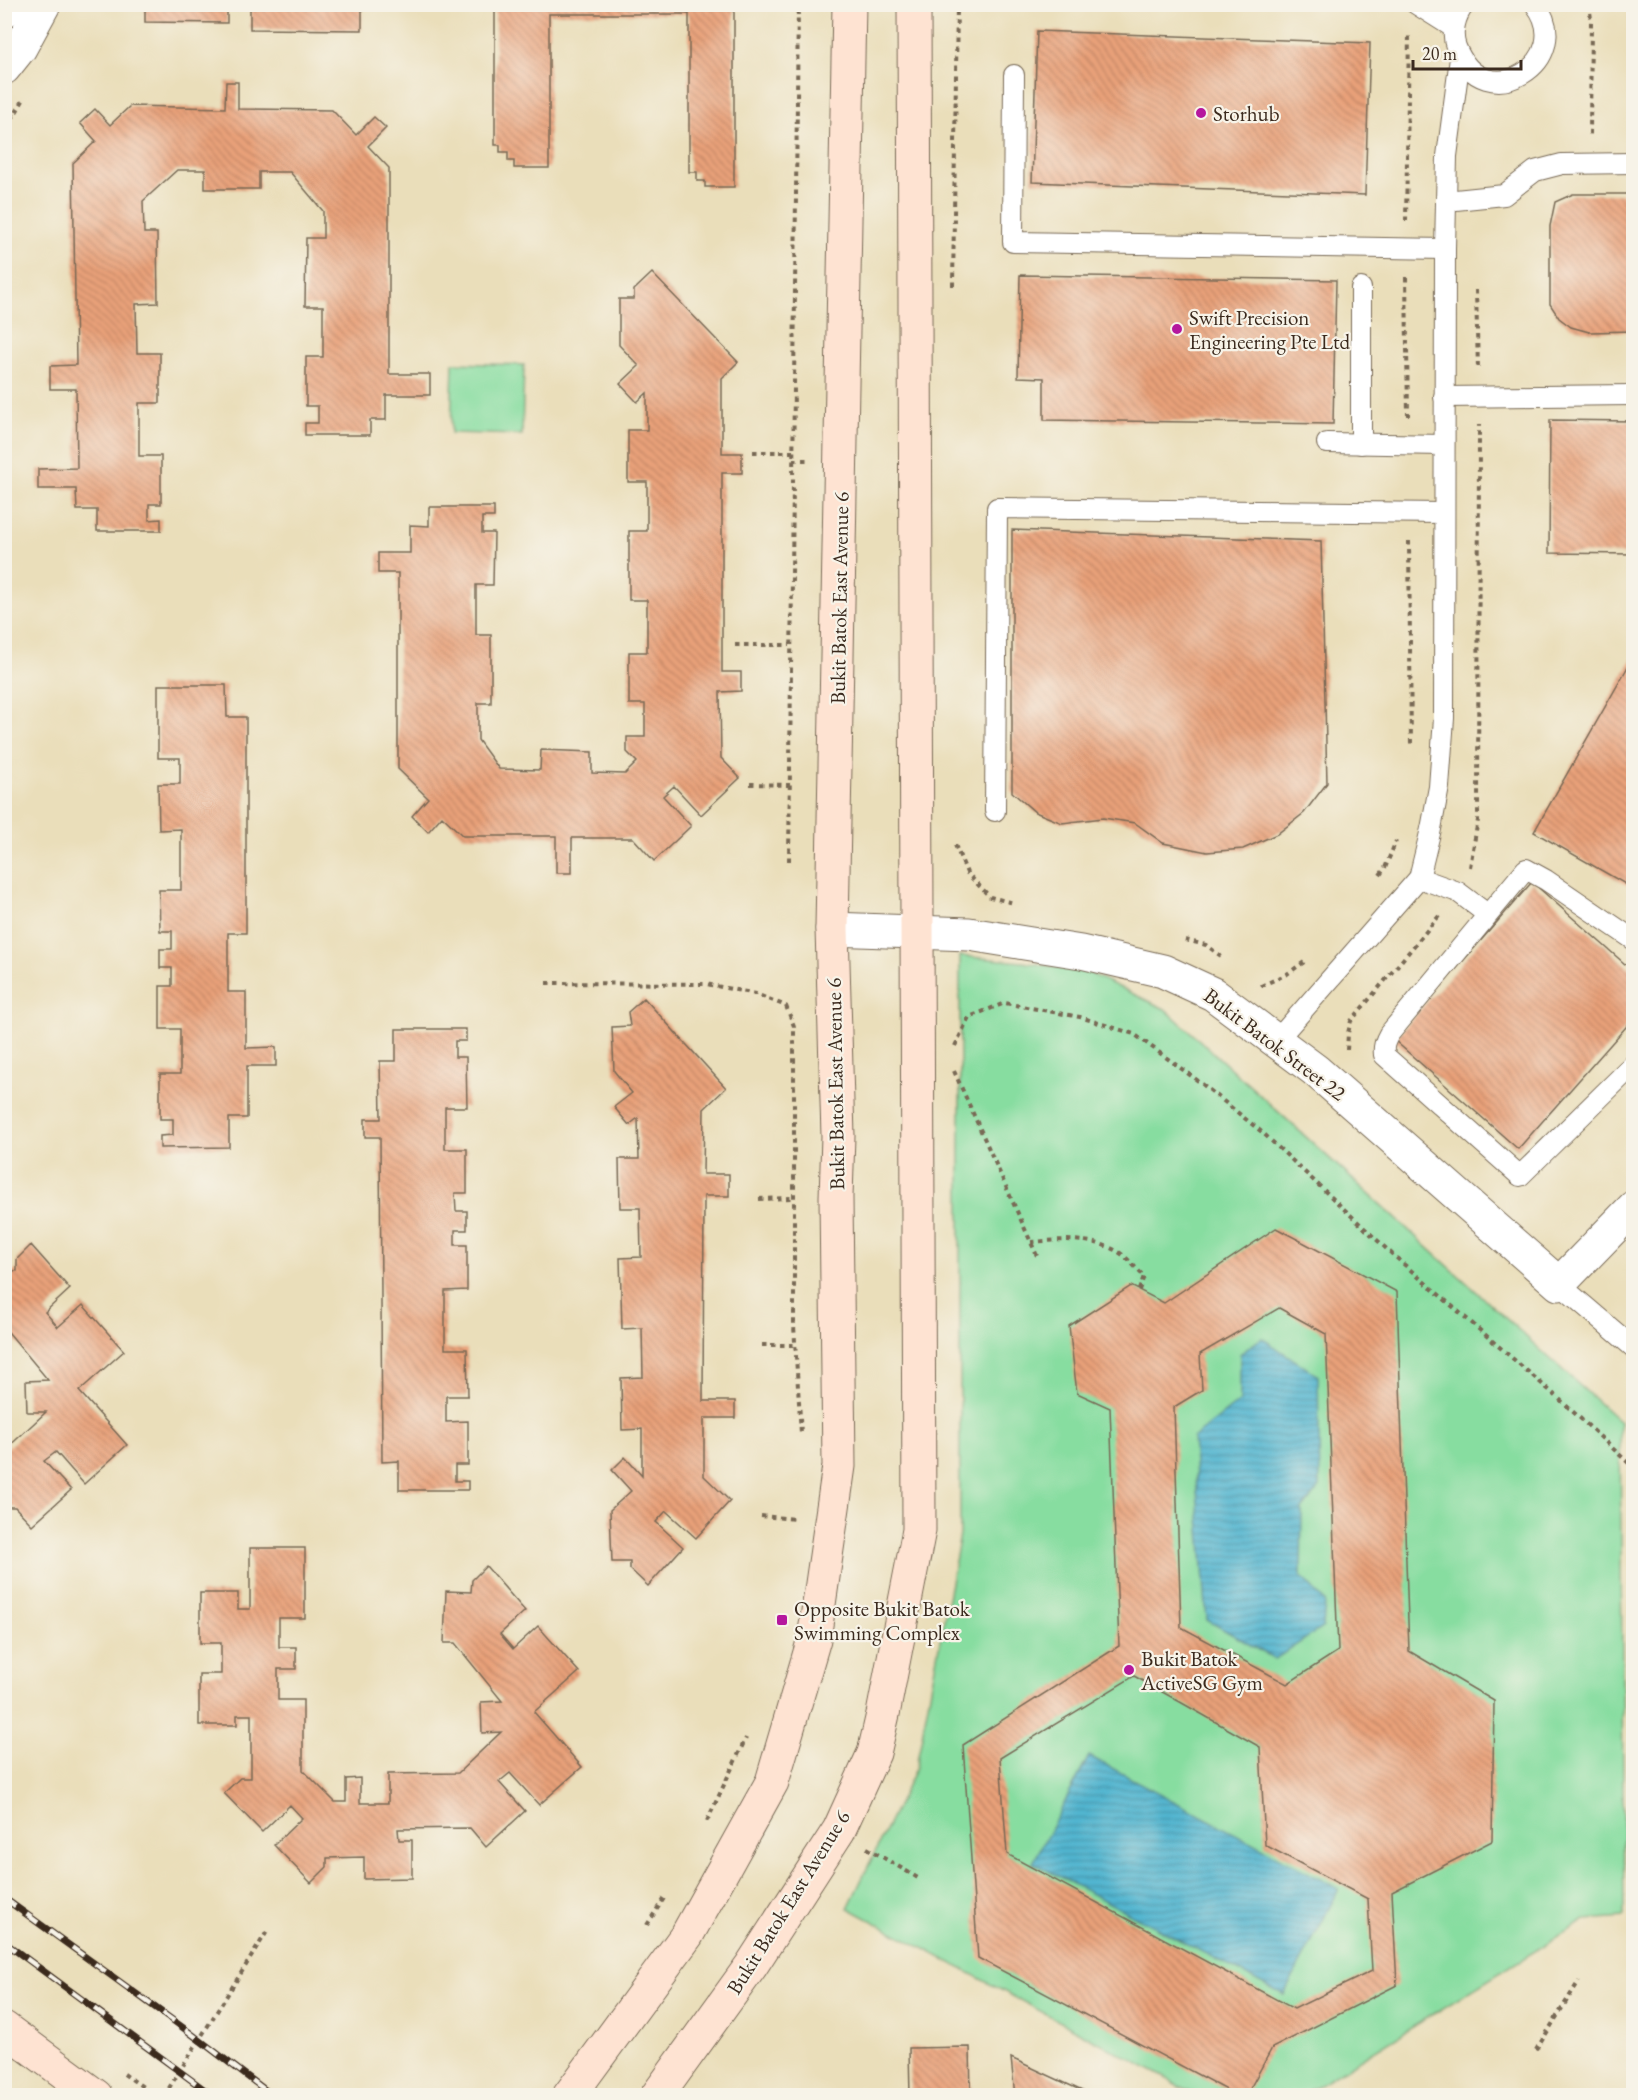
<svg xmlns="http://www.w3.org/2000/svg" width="1638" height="2100" viewBox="0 0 1638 2100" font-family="'EB Garamond',serif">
<defs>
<pattern id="water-rules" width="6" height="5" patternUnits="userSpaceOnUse" patternTransform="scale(1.5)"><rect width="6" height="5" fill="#51b5d0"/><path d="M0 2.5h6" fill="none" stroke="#4493a8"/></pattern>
<pattern id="building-back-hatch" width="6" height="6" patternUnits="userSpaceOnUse" patternTransform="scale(1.5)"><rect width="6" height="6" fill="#e9a179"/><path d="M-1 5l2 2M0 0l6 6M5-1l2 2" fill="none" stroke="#be8363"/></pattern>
</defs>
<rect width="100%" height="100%" fill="#f7f3e8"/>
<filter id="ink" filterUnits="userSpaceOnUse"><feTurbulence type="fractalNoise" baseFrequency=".0167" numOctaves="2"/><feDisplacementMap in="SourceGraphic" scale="12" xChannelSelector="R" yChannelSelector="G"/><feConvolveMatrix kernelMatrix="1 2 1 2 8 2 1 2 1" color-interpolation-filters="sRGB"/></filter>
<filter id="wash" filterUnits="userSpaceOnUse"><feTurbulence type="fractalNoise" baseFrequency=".008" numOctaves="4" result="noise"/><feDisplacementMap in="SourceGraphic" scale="24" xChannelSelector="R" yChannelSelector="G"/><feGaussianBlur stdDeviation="1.35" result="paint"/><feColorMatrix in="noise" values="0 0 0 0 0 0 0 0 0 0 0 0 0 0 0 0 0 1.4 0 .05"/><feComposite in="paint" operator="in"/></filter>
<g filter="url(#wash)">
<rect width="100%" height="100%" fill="#eadeba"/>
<g fill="#87dda0" stroke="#61845f" stroke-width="1.5">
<polygon points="453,363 524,365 522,435 451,433"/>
<polygon points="960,956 1022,962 1085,971 1165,1009 1620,1422 1624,1917 1585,1920 1303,2095 1199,2096 848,1908 916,1767 960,1535"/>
</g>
<g fill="url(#water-rules)" stroke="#467077" stroke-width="1.5">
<polygon points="1262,1338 1318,1376 1320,1487 1302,1509 1301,1576 1325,1602 1323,1627 1275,1659 1207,1620 1193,1438 1240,1401 1240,1354"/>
<polygon points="1089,1756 1339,1889 1284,1995 1033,1863"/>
</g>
<g id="blocks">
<g fill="url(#building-back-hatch)" fill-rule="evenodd">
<polygon points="145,4 227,4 227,23 145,22"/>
<polygon points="250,4 362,4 362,30 250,29"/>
<polygon points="495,4 734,4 734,187 705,187 705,181 697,181 697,172 689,172 689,14 549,14 549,168 514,168 514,161 508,161 508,152 500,152 500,145 495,145"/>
<polygon points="1037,31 1370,43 1365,195 1032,182"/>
<polygon points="226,82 238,82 238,109 332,110 356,135 374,117 386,128 368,146 389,168 389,374 430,374 430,395 386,395 386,420 370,420 370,435 305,435 305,423 318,423 318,406 306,406 306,357 323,357 323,306 305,306 306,238 323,238 323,211 290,172 259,172 259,189 205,189 205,170 177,170 143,201 144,233 157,233 158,303 136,304 137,353 160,353 160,403 139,403 139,456 161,456 161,504 149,504 149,520 161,519 161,531 97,531 97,510 77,510 76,489 38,489 38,469 77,468 76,389 50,389 50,366 76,365 73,163 96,141 80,123 95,109 110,125 130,106 225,108"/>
<polygon points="1573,194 1634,194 1634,331 1589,332 1571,327 1559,318 1550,304 1550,226 1555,202"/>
<polygon points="652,273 738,362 722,378 722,453 742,453 742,473 722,473 722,672 741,672 741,691 720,692 721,758 740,778 701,815 674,786 663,796 691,826 654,861 633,838 572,838 572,873 556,873 556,836 463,836 442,816 428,832 412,816 428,798 398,769 398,573 378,573 378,553 410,553 410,525 429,526 429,507 494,507 494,517 482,517 482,533 494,533 493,585 476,585 476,635 491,635 491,703 478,703 478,740 499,769 540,770 541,750 592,752 592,773 625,774 637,762 627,752 627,737 645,737 645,704 629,704 629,652 647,652 647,600 629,600 629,531 647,531 647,482 628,482 628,430 647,430 647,393 637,402 620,384 639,366 619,345 619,299 634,299 634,290"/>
<polygon points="1020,275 1336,280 1333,424 1044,420 1044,378 1018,377"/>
<polygon points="1550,420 1634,421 1634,554 1549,553"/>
<polygon points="1012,530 1321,541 1327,783 1304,813 1277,834 1243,849 1207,852 1163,843 1135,823 1103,818 1062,823 1035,812 1012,792"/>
<polygon points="1634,656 1634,889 1534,832"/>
<polygon points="158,685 226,685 227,717 246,717 246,933 228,933 228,992 246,992 246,1048 276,1047 276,1066 247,1066 247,1118 229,1118 229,1147 160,1148 160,1136 173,1135 173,1119 160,1119 160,1074 180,1074 180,1029 160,1029 160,986 172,986 172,968 160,968 160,949 172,949 172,931 160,931 159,890 181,890 181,829 159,830 158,784 180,784 180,758 158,758"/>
<polygon points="1532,882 1634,972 1634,1018 1518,1149 1394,1040"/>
<polygon points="644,998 726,1088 704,1109 703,1174 729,1174 729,1196 704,1196 703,1401 735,1401 735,1418 704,1418 704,1476 730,1501 696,1538 666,1511 656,1522 683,1547 648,1586 630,1569 630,1562 612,1562 610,1510 631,1491 612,1470 625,1457 642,1476 642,1429 622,1430 621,1378 643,1377 642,1328 622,1329 620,1258 641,1257 640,1208 620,1208 619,1159 639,1159 638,1118 629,1125 614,1107 632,1093 614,1071 612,1027 630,1026 628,1012"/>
<polygon points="396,1029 466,1029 466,1041 455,1041 455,1057 466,1057 467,1107 445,1107 445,1149 467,1149 467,1193 455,1193 456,1211 467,1211 467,1230 455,1230 455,1245 467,1245 467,1290 445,1291 445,1349 467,1349 468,1396 446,1396 446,1422 468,1421 468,1465 455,1465 455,1481 468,1481 468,1490 399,1490 399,1461 382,1462 380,1137 365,1137 365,1119 381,1119 380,1061 396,1061"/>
<path d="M 1276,1228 L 1397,1292 L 1409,1651 L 1494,1701 L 1492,1841 L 1392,1892 L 1397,1985 L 1272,2048 L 1246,2096 L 1238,2096 L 978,1958 L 963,1745 L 1119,1646 L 1110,1408 L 1077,1393 L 1069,1326 L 1131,1286 L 1164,1303 ZM 1279,1308 L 1326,1334 L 1338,1651 L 1287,1684 L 1181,1627 L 1174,1407 L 1202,1390 L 1200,1354 ZM 1134,1676 L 1260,1747 L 1265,1845 L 1368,1899 L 1372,1971 L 1294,2009 L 1007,1854 L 1000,1758 Z"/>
<polygon points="31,1245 70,1289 45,1312 58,1327 83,1305 124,1351 79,1391 127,1445 84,1484 56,1452 44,1461 71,1490 32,1525 15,1507 4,1507 4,1451 46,1412 27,1412 26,1381 48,1380 4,1327 4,1270 17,1271 17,1259"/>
<polygon points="250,1548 305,1548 305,1618 279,1618 279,1647 296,1647 296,1669 278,1669 278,1700 303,1700 303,1770 335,1802 346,1802 346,1779 360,1778 360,1803 388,1803 388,1774 458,1773 501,1732 482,1733 481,1702 502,1701 455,1643 444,1643 446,1591 471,1592 472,1580 486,1566 525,1611 500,1634 513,1649 538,1626 579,1672 534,1712 582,1767 539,1805 510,1773 499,1782 525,1811 486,1847 470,1828 398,1829 399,1840 412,1840 412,1878 364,1879 364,1857 327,1858 327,1867 311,1883 274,1845 302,1818 290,1805 262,1832 224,1793 240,1778 251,1778 251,1715 237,1715 237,1725 199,1725 199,1674 221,1674 221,1643 200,1643 200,1593 238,1593 238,1609 250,1609"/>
<polygon points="970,2047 971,2096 910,2096 909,2048"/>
<polygon points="1011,2058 1093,2096 1015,2096"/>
</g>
</g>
</g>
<g filter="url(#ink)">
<use href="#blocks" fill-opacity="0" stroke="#786955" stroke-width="1.5"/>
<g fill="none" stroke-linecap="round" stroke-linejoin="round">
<defs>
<g id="lane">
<polyline points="1416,4 1454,28"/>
<path d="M 1465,4 C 1455,15 1451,34 1456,47 C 1484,120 1579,60 1535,4"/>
<polyline points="1014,75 1013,242 1445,249"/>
<polyline points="1446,201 1504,195 1535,171 1562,164 1634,163"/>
<polyline points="1361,288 1361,444"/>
<polyline points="1444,397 1634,395"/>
<polyline points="1327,443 1444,445"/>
<polyline points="995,811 997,508 1444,513"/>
<polyline points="1419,878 1458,892 1487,914"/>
<path d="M 1634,940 L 1546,880 L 1526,869 L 1389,1034 C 1385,1041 1383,1046 1384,1055 L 1520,1176 L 1634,1064"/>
<polyline points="1276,1041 1419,878 1431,829 1439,787 1444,718 1445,249 1447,156 1460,58"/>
<polyline points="1559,1284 1634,1348"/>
</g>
<g id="street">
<polyline points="4,11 8,4"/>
<polyline points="4,68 20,48 44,4"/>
<polyline points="832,929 969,934 1081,952 1163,971 1213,994 1315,1070 1559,1284 1634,1207"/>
</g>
<g id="secondary">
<polyline points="4,2028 96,2096"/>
<polyline points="569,2096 687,1935 772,1782 814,1639 839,1466 836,1197 838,1136 832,929 849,4"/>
<polyline points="657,2096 751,1966 839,1830 874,1753 883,1714 919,1530 914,4"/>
</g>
</defs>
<use href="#lane" stroke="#786955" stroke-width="22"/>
<use href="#street" stroke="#786955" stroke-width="35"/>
<use href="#secondary" stroke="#786955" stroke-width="35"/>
<g stroke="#786955" stroke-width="4" stroke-dasharray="4.5 4.5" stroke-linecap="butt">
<polyline points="1589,4 1591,19 1590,137"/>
<polyline points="4,107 14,116 25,97"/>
<polyline points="1406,221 1409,34"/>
<polyline points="1406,277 1408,416"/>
<polyline points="953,286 957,4"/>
<polyline points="1476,290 1478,370"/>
<polyline points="753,452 793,452"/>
<polyline points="793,460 807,460"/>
<polyline points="1409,541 1411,746"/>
<polyline points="735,645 790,645"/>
<polyline points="750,784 790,785"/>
<polyline points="955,845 967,873 990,897 1014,903"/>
<polyline points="789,861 798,4"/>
<polyline points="1470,867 1478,820 1479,425"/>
<polyline points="1380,875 1385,868 1396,841"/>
<polyline points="1185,940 1206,945 1221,956"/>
<polyline points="546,983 706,984 756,994 786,1006 794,1026 794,1326 801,1433"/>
<polyline points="1261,986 1287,974 1307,960"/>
<polyline points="955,1046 969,1017 1005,1003 1080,1017 1134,1034 1201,1083 1263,1133 1392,1254 1556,1396 1634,1468"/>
<polyline points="1347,1050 1348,1033 1351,1021 1439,916"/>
<polyline points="954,1071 1038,1258"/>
<polyline points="1627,1172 1634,1165"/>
<polyline points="759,1199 794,1198"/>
<path d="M 1031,1242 C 1061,1240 1093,1236 1120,1253 C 1129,1259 1136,1269 1144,1276 L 1139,1290"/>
<polyline points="762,1345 797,1345"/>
<polyline points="761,1516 796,1519"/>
<polyline points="707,1821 746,1738"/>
<polyline points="867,1848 918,1878"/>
<polyline points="647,1925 664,1898"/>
<polyline points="1536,2050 1579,1981"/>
<polyline points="124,2074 156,2096"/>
<polyline points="164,2096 268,1930"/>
</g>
<use href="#lane" stroke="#fff" stroke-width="20"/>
<use href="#street" stroke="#fff" stroke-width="33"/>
<use href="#secondary" stroke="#fee3d2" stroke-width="33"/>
<defs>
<g id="rail">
<polyline points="4,1898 189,2032 273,2096"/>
<polyline points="4,1942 213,2096"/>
</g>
</defs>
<use href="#rail" stroke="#3b2a1e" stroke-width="7"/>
<use href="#rail" stroke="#f7f3e8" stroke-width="4.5" stroke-dasharray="14" stroke-linecap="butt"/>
</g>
</g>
<g fill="#b5179e" stroke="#f7f3e8" stroke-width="2">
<circle cx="1201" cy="113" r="6"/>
<circle cx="1177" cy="329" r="6"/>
<rect x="776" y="1614" width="12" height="12" rx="3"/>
<circle cx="1129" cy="1670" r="6"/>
</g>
<g text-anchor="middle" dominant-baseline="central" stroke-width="4.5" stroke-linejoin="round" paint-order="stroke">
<g font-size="21" fill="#3b2a1e" stroke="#f7f3e8" text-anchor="start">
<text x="1213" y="113">Storhub</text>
<text x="1189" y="317">Swift Precision<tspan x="1189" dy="24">Engineering Pte Ltd</tspan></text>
<text x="794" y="1608">Opposite Bukit Batok<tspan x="794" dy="24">Swimming Complex</tspan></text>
<text x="1141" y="1658">Bukit Batok<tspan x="1141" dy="24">ActiveSG Gym</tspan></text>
</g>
<g font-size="21" fill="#3b2a1e" stroke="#f7f3e8">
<text transform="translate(839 598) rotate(-89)">Bukit Batok East Avenue 6</text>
<text transform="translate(1275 1044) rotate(37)">Bukit Batok Street 22</text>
<text transform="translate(835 1084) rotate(-91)">Bukit Batok East Avenue 6</text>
<text transform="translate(788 1902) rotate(-58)">Bukit Batok East Avenue 6</text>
</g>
</g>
<rect width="1638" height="2100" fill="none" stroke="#f7f3e8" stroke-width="24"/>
<path d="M1413 60v9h108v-9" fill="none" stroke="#3b2a1e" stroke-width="3"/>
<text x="1422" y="60" font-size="18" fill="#3b2a1e" stroke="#f7f3e8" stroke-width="4.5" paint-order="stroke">20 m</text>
</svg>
